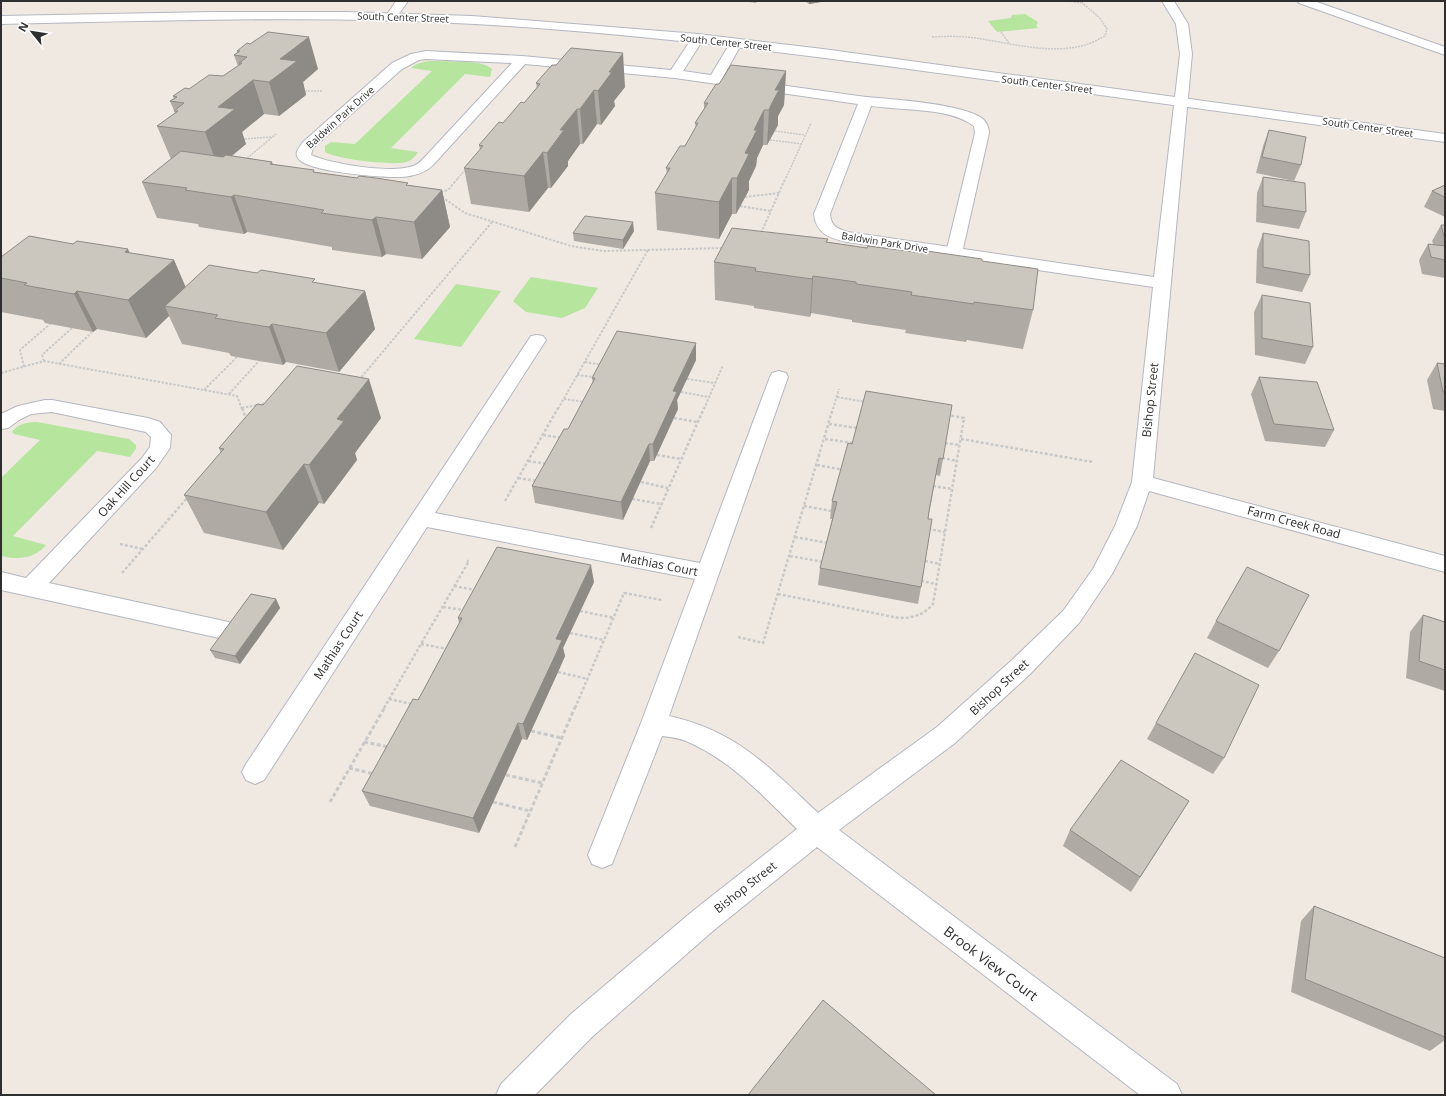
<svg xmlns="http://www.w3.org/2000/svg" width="1446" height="1096" viewBox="0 0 1446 1096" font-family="'Open Sans',sans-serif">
<rect width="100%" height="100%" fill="#efe9e1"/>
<g fill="#b6e59e">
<polygon points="1025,14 1038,22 1036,26 1038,28 997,32 988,21 1011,18 1012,15"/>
<path d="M 439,61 C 453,62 483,60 492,69 L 490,77 L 465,74 L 391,148 L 418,152 C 415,157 411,161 406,162 C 394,166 335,159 325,152 L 325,146 L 331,142 L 355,144 L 432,71 L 411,68 C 419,61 429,61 439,61 Z"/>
<polygon points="531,277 598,288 585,308 562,318 526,312 513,301"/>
<polygon points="456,284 501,291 461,347 414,339"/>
<path d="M 37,422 L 129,439 L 136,445 L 136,449 L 130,457 L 97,451 L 13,536 L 46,545 C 35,559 17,560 1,556 L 1,478 L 40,440 L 14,434 L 12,432 C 17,424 28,422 37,422 Z"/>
</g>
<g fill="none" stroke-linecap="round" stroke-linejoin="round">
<defs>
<g id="service">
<polygon points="1297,1 1314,1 1445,47 1445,55 1299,3"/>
<path d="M 866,97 C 892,99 964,104 983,119 C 987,123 989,128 989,133 L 962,253 L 960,256 L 954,258 L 948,256 L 946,253 L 975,133 L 974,126 C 946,105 895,112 861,104 L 859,101 L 861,98 Z"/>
</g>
<g id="minor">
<polygon points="396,1 408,1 396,18 388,18 386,16"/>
<path d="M 1162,1 L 1174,1 L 1188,24 L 1192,54 L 1153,478 L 1445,556 L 1445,572 L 1149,491 L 1137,526 L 1112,574 L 1079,623 L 1030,674 L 955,743 L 839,830 L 1177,1084 L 1182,1095 L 1140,1095 L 817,847 L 714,930 L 593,1036 L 535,1095 L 496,1095 L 501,1084 L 571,1014 L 694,910 L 797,829 C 763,796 731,760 686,741 C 679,738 670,737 662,736 L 612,864 L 602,868 L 592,864 L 588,855 L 641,723 L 695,579 L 427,527 L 264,780 L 255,784 L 246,780 L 242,772 L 246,764 L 531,336 L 537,335 L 543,336 L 546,340 L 435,513 L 700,563 L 770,377 L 772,373 L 779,371 L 786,373 L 788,377 L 669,716 C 737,731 770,768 818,813 L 937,727 L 1012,660 L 1063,611 L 1093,569 L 1115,526 L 1132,482 L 1153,287 L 847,242 C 830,238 816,234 814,214 L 858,104 L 675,78 L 525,64 L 433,165 C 425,173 414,176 402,177 C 386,178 305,172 298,158 C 294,152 300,147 303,142 L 392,63 L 411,54 L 426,51 L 522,56 L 671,70 L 694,35 L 702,35 L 704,38 L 683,71 L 711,75 L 732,40 L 740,40 L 742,43 L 723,77 L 866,97 L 871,98 L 873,101 L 830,214 C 831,226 837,229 848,232 L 1154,277 L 1180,54 L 1176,24 ZM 426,59 L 512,63 L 423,159 C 420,162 417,165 413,166 C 392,174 331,164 311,155 L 313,148 L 402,69 L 419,60 Z"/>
<polygon points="45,400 52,400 148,418 160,422 171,435 170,448 156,468 49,583 224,621 232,623 236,630 232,637 224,639 1,590 1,572 26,578 142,458 150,447 151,437 146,432 52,412 31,414 19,420 8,428 1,429 1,414 18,406"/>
</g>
<path id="tertiary" d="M 213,12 L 345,12 L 472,16 L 698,34 L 823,49 L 1445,134 L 1445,142 C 1296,122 1146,101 997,81 C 823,57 650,34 475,24 C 317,15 159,21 1,24 L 1,16 Z"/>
</defs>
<use href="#service" stroke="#b4b7c1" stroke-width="2"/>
<use href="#minor" stroke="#b4b7c1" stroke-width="2"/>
<use href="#tertiary" stroke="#b4b7c1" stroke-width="2"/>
<g stroke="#c9c9c9" stroke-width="1.5" stroke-dasharray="2 1" stroke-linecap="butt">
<polyline points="1068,1 1081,3"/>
<polyline points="1001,32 1009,43"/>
<path d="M 932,37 C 947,36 961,36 975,38 C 1011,43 1049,55 1085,45 C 1092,43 1099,39 1105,36 L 1107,29 L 1100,18 L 1080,1"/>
<polyline points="302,91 323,91"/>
<polyline points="775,131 805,135"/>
<polyline points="242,139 272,137"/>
<polyline points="770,140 802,144"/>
<polyline points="245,160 276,134"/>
<polyline points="458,178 466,169"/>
<polyline points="786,178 811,123"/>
</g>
<g stroke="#c9c9c9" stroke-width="2" stroke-dasharray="2.5 1.5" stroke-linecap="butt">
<polyline points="441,192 448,190 459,177"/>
<polyline points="442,197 465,213 571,246 603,251 724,248"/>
<polyline points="745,197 779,193"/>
<polyline points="740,206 770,211"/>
<polyline points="761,233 786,177"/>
<polyline points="44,361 42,355 72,328"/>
<polyline points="585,362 602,365"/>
<polyline points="59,364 92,332"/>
<polyline points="24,367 20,350 50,324"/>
<polyline points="1,373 44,361 237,396 242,409"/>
<polyline points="577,375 594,377"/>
<polyline points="687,379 715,383"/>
<polyline points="359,380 492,222"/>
<polyline points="204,390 237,357"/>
<polyline points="681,392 709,397"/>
<polyline points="229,394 259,361"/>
<polyline points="837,397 866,402"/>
<polyline points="564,399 585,402"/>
<polyline points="242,408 267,403"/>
<polyline points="558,409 648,250"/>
<polyline points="704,409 723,365"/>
<polyline points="833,409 839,389"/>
</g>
<g stroke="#c9c9c9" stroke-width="2.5" stroke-dasharray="3 2" stroke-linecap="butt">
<polyline points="242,408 246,419"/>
<polyline points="674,418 697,422"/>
<polyline points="829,424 858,428"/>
<polyline points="543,435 562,438"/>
<polyline points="825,439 854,443"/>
<polyline points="961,439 1093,462"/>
<polyline points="945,443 959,445"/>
<polyline points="657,455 681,459"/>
<polyline points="942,458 957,461"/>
<polyline points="528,461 547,464"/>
<polyline points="817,465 844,470"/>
<polyline points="518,478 537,481"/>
<polyline points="641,482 668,488"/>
<polyline points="933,486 952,489"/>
<polyline points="632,499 661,504"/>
<polyline points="505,501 558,408"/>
<polyline points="804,506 832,511"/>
<polyline points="651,528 704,408"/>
<polyline points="928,529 945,532"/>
<polyline points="795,537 828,543"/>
<polyline points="120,544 143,549"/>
<polyline points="790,556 824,562"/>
<polyline points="925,561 940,564"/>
<polyline points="122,573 188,497"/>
<polyline points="921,581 936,584"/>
<polyline points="454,586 475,590"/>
<path d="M 778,594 L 899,618 C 913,618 924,615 933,604 L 964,418 L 948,415"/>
<polyline points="443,607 464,610"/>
<polyline points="580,611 614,618"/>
<polyline points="570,633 604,640"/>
<polyline points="738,637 763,643 833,408"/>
<polyline points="421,644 448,649"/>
<polyline points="558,672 588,679"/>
<polyline points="389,699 412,704"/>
<polyline points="384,708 469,561 467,561"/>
<polyline points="575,708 624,593 662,600"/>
</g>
<g stroke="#c9c9c9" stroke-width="3" stroke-dasharray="4 2.5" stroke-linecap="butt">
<polyline points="531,731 562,738"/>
<polyline points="364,742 389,747"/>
<polyline points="349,768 374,774"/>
<polyline points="506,775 542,783"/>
<polyline points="330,802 385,707"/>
<polyline points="493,802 530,811"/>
<polyline points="515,847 575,707"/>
</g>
<use href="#service" fill="#fff" fill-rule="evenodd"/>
<use href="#minor" fill="#fff" fill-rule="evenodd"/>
<use href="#tertiary" fill="#fff" fill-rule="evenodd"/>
</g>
<g fill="#afaba4">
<polygon points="742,1 757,1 756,3"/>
<polygon points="805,1 827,1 809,4"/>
<polygon points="237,51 318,69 303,82 306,95 279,116 264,114 242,132 246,144 232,156 272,162 273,164 315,172 442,190 450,227 422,259 386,254 382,257 332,250 332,247 247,232 244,234 199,227 198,224 157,218 142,182 171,159 157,126 175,113 170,101 174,99 173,96 223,76 238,66 234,55 237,53"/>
<polygon points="786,71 784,105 778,116 778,125 767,145 763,145 757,158 756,166 749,181 749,190 736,214 732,214 719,239 657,230 655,193 667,174 666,168 685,146 696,128 695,123 704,109 704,103 719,84"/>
<polygon points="536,83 625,87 614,101 615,106 601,125 597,124 583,144 580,144 568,161 568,166 551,188 548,188 529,212 471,204 464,168 480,150 479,145 524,103 537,88"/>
<polygon points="1269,130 1301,165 1294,181 1256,173 1263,146"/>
<polygon points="1263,177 1306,212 1299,229 1256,222 1257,193"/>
<polygon points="1445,185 1445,217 1424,207 1432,191"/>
<polygon points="1441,225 1445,225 1445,278 1422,274 1419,260 1428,244 1433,244 1432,241"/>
<polygon points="634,231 623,249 574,241 573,233"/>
<polygon points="1263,233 1310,275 1302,292 1256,283 1257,250"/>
<polygon points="828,239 827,242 867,248 982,261 1033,310 1023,349 967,340 966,342 905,333 906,330 852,322 852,320 811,313 810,317 754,308 754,306 715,300 714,262"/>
<polygon points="129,253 174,260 185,287 316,283 365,291 375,329 339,372 286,362 283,365 259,361 231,356 229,353 182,344 169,316 146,338 97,329 93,332 50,324 45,323 43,320 1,312 1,257"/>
<polygon points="1262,295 1313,347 1305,364 1255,355 1254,312"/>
<polygon points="696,360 677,400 678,409 654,461 650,461 623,520 535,503 532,486 568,429 593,383 592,378"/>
<polygon points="1437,363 1445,364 1445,411 1433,409 1427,380"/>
<polygon points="1259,377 1334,430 1325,447 1265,441 1251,394"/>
<polygon points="263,405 381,418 355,453 357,460 324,504 319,503 283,550 204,533 184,495 221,453 219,448"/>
<polygon points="852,444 943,459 940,476 936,475 928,519 921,587 918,604 818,585 820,568 832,519 830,519 832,501"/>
<polygon points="594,582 563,648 565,656 558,672 527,740 522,739 479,833 370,806 362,791 423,691 459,623 458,618"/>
<polygon points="276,599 280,608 240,664 215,658 210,650"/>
<polygon points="1423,615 1445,622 1445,691 1406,678 1410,632"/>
<polygon points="1216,621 1279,651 1268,668 1207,638"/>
<polygon points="1156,723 1224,758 1213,774 1147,739"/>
<polygon points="1179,817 1131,892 1063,846 1070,830"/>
<polygon points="1314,906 1445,958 1445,1040 1430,1051 1291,992 1301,921"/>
</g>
<g fill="#8e8b86">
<polygon points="809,1 827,1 809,4"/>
<polygon points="309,37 318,69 303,82 306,95 279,116 269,82 280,59"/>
<polygon points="623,53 625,87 614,101 615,106 601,125 598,91 609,72"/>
<polygon points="786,71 784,105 778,116 778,125 767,145 769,110 775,90"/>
<polygon points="253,80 264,114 242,132 246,144 218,167 205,132 218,107"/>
<polygon points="594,90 597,124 583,144 580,109"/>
<polygon points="577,109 580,144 568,161 568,166 551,188 547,153 560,130"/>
<polygon points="764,110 763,145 757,158 756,166 749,181 749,190 736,214 737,178 754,130"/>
<polygon points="543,152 548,188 529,212 524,176"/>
<polygon points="732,178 732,214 719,239 719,202"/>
<polygon points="442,190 450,227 422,259 414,222"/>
<polygon points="234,195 247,232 244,234 231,197"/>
<polygon points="376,217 386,254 382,257 372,220"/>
<polygon points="633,222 634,231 623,249 623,240"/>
<polygon points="128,249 144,285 174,260 190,297 165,306 169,316 146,338 128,300 125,252"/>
<polygon points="813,276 811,313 810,317 812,279"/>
<polygon points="77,291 97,329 93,332 74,294"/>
<polygon points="365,291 375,329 339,372 326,333"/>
<polygon points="272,324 286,362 283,365 269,327"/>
<polygon points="696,343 696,360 677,400 678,409 654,461 653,444 673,391"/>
<polygon points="369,379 381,418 355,453 357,460 324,504 309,465 337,419"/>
<polygon points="649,444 650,461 623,520 621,502"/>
<polygon points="304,464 319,503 283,550 266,512"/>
<polygon points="591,565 594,582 563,648 565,656 558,672 527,740 523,724 556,639"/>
<polygon points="276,599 280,608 240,664 235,656"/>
<polygon points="518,723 522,739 479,833 473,818"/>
</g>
<g fill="#cbc7bf" stroke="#8e8b86">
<polygon points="268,32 309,37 280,59 297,61 269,82 253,80 218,107 235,109 205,132 157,126 178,111 174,111 184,103 170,101 177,97 173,96 185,88 189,89 209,75 223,76 242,63 239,63 247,57 234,55 240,51 237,51 247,43 250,44"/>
<polygon points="571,48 623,53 609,72 612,72 598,91 594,90 580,109 577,109 560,130 564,130 547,153 543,152 524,176 464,168 483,146 479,145 499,122 503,123 521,102 524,103 540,84 536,83 552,65 556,65"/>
<polygon points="731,65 786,71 775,90 779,90 771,105 769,110 764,110 754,130 757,130 745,153 749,154 737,178 732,178 719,202 655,193 670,168 666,168 680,146 685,146 698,123 695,123 708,103 704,103 716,84 719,84"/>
<polygon points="1269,130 1306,137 1301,165 1262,157"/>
<polygon points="181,151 223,157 226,155 272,162 270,164 314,170 313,172 357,178 359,176 376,178 408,183 406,185 442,190 414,222 376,217 372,220 321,213 324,210 234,195 231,197 185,190 187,188 142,182"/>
<polygon points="1263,177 1305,183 1306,212 1263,206"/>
<polygon points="1445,185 1445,197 1432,191"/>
<polygon points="585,216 633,222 623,240 573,233"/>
<polygon points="1441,225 1445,225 1445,240"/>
<polygon points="732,228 828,239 826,242 867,248 868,246 923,253 924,251 927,251 982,259 982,261 1038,269 1033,310 974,302 974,304 911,295 912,292 856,284 856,282 813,276 812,279 755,271 756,268 714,262"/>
<polygon points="1263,233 1309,241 1310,275 1263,267"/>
<polygon points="29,236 73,244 77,241 128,249 125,252 174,260 128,300 77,291 74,294 29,286 24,285 27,283 1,278 1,257"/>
<polygon points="1428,244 1445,246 1445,260 1431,257"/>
<polygon points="209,265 257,273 261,270 315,279 312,282 365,291 326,333 272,324 269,327 244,323 215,318 218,315 165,306"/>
<polygon points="1262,295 1310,303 1313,347 1262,338"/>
<polygon points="617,331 696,343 673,391 677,392 653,444 649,444 621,502 532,486 564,429 568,429 595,378 592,378"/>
<polygon points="1437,363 1445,364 1445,392 1443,392"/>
<polygon points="297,366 369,379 337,419 344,421 309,465 304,464 266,512 184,495 221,452 224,449 219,448 257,404 263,405"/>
<polygon points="1259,377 1317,382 1334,430 1274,424"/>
<polygon points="866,391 952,405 943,459 939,458 929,511 928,519 932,519 921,587 820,568 837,502 832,501 848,443 852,444"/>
<polygon points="497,547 591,565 556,639 562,640 555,656 523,724 518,723 473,818 362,791 413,699 418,700 423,691 462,618 458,618"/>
<polygon points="1247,567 1309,595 1279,651 1216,621"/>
<polygon points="251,594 276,599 235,656 210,650"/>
<polygon points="1423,615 1445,622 1445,670 1419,661"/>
<polygon points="1195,653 1259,685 1224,758 1156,723"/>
<polygon points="1121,760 1189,801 1140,877 1070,830"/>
<polygon points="1314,906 1445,958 1445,1037 1305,979"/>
<polygon points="823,1000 936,1095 748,1095"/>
</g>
<g text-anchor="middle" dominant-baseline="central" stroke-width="3.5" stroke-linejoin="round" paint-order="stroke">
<g font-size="10" fill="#2e2e2e" stroke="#fff">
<text transform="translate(403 17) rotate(2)">South Center Street</text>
<text transform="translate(726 42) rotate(6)">South Center Street</text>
<text transform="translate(1047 84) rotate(7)">South Center Street</text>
<text transform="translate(340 117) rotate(-42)">Baldwin Park Drive</text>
<text transform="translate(1368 127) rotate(8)">South Center Street</text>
<text transform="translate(885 242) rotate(9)">Baldwin Park Drive</text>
</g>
<g font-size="12" fill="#2e2e2e" stroke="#fff">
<text transform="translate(1150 400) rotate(-84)">Bishop Street</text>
<text transform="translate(126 486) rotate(-48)">Oak Hill Court</text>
<text transform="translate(1294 522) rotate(15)">Farm Creek Road</text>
<text transform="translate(659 564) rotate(11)">Mathias Court</text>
<text transform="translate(338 645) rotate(-57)">Mathias Court</text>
<text transform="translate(999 687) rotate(-43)">Bishop Street</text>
<text transform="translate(745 887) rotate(-38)">Bishop Street</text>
</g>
<g font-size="14" fill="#2e2e2e" stroke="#fff">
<text transform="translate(991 963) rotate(37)">Brook View Court</text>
</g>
</g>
<rect width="1446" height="1096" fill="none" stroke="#2e2e2e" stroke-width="4"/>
<g transform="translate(32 32) rotate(300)" stroke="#ffffff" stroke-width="3" paint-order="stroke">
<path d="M0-3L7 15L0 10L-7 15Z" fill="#2e2e2e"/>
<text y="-6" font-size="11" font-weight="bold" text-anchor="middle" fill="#2e2e2e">N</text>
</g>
</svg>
